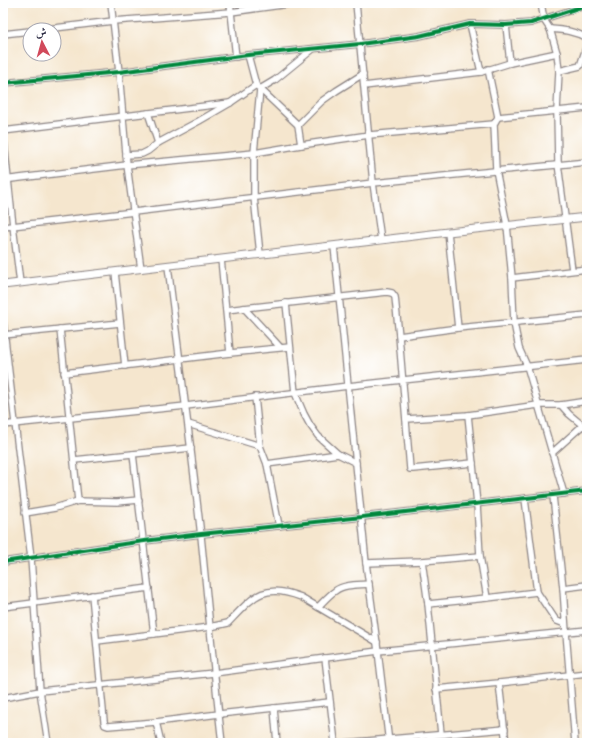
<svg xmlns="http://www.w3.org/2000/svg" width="590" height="746" viewBox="0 0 590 746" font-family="'Sorts Mill Goudy',Amiri,serif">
<rect width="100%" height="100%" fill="#fff"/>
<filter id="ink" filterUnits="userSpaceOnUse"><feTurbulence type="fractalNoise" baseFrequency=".025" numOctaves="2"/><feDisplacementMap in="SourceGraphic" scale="8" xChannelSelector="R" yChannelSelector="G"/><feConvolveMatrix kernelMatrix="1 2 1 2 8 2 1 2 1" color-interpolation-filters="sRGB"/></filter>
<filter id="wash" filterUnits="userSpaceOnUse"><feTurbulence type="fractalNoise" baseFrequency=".012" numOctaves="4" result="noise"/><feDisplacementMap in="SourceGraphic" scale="16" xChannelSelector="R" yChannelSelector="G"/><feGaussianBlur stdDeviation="0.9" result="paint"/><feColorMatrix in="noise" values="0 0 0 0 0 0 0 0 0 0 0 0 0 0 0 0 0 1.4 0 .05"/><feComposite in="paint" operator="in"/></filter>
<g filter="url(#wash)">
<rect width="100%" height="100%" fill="#f5e6ce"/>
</g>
<g filter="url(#ink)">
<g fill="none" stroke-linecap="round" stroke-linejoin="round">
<defs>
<g id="minor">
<polyline points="111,3 119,72 127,165 141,269"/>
<polyline points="230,3 236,57"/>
<polyline points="356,3 373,183 381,240"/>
<polyline points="541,3 544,20 550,29 557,53 559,71 557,111 558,164 572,270"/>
<polyline points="470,24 481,72"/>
<polyline points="506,25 510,63"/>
<path d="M 550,29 C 564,30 574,31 587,38"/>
<polyline points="38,30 113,21 231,12 296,3"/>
<polyline points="3,34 30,31"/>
<polyline points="248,55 256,85 298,125 301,145"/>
<polyline points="488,69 498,117 494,124 496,170 507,225 512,278 514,323 519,348 527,366 564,494"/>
<polyline points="559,71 580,66 587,45"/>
<polyline points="3,83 119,72 248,55 360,44 419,36 470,24 506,25 531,23 587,5"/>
<polyline points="364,86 481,72 510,63 557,53"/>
<polyline points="148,113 158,143"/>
<polyline points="498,117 587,108"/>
<polyline points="298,125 322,101 336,91 363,74"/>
<polyline points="3,131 230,103"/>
<polyline points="3,132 13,226 20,283"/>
<polyline points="126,155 142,154 148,151 158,143 199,121 230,103 256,85"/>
<polyline points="3,180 127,165 254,153 301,145 369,135 494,124"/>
<polyline points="3,227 134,212 373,183 587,162"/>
<polyline points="448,232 458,328"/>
<polyline points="334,246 366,563 378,651 389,743"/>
<polyline points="260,254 254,197 254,153 260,89 275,80 313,49"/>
<polyline points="221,259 230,353"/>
<path d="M 168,266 C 179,356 191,446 201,536 C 208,605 214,674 222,743"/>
<polyline points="115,272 125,366"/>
<polyline points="512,278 587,269"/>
<polyline points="286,303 295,393 304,414 310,425 318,436 338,454"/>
<polyline points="244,308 280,347"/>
<polyline points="226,310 387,292 392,293 395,297 399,336 410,469 413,469 473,463"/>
<polyline points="3,322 31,558 40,691 48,743"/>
<polyline points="60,329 78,501"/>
<polyline points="3,335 120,323"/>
<polyline points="399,336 458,328 587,315"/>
<polyline points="64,373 230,353 290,347"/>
<polyline points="255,397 260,446 267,464 279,526"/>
<polyline points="561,405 569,414 587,429"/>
<polyline points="468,415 477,504 480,556 487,598"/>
<polyline points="406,419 468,415 538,405 561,405 587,401"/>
<polyline points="188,424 260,446"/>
<polyline points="3,425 186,406 348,386 587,360"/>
<polyline points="552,453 583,425"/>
<polyline points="133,454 154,634"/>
<polyline points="74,460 191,448"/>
<polyline points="267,464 338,454 356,463"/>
<polyline points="553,496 563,588 566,632 575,743"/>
<polyline points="525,499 537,592 555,619 557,621 565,624"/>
<polyline points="25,513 55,508 78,501 117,502 139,500"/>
<polyline points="422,561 428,604 441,734"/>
<polyline points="3,562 144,541 201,534 362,517 587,491"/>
<polyline points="366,563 422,561 480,556"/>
<polyline points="563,588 587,585"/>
<polyline points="92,595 104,721 105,725 108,726 156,722 219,714 330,702"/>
<polyline points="428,604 487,598 537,592"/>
<polyline points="3,607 149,588"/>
<path d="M 318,607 C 323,602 329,595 335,591 C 344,584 358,585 369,584"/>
<path d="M 97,641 L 210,627 L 228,623 C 253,597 263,582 301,597 L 377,642"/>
<polyline points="325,658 335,743"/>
<polyline points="499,683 506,743"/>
<polyline points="436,689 499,683 587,673"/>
<polyline points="3,698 40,691 214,673 378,651 587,630"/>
<polyline points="274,708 277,743"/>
<polyline points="156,722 161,743"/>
<polyline points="344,743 505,729"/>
</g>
<polyline id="tertiary" points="3,285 448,232 587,217"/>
</defs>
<use href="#minor" stroke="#8c8484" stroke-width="8"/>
<use href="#tertiary" stroke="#8c8484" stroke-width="9"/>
<use href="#minor" stroke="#fff" stroke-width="5.5"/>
<use href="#tertiary" stroke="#fff" stroke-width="7"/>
<defs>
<g id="cycleway">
<polyline points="3,83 119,72 248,55 360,44 419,36 470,24 506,25 531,23 587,5"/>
<polyline points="3,562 144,541 201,534 362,517 587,491"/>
</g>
</defs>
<use href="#cycleway" stroke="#fff" stroke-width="6"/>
<use href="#cycleway" stroke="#00873e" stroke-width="4"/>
</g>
</g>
<rect width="590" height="746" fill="none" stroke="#fff" stroke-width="16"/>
<g transform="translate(42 42) rotate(354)"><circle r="19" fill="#ffffff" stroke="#a7a7b1"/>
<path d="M0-3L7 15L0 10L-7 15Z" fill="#d1495b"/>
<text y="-6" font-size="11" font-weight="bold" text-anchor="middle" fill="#22223b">ش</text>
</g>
</svg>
